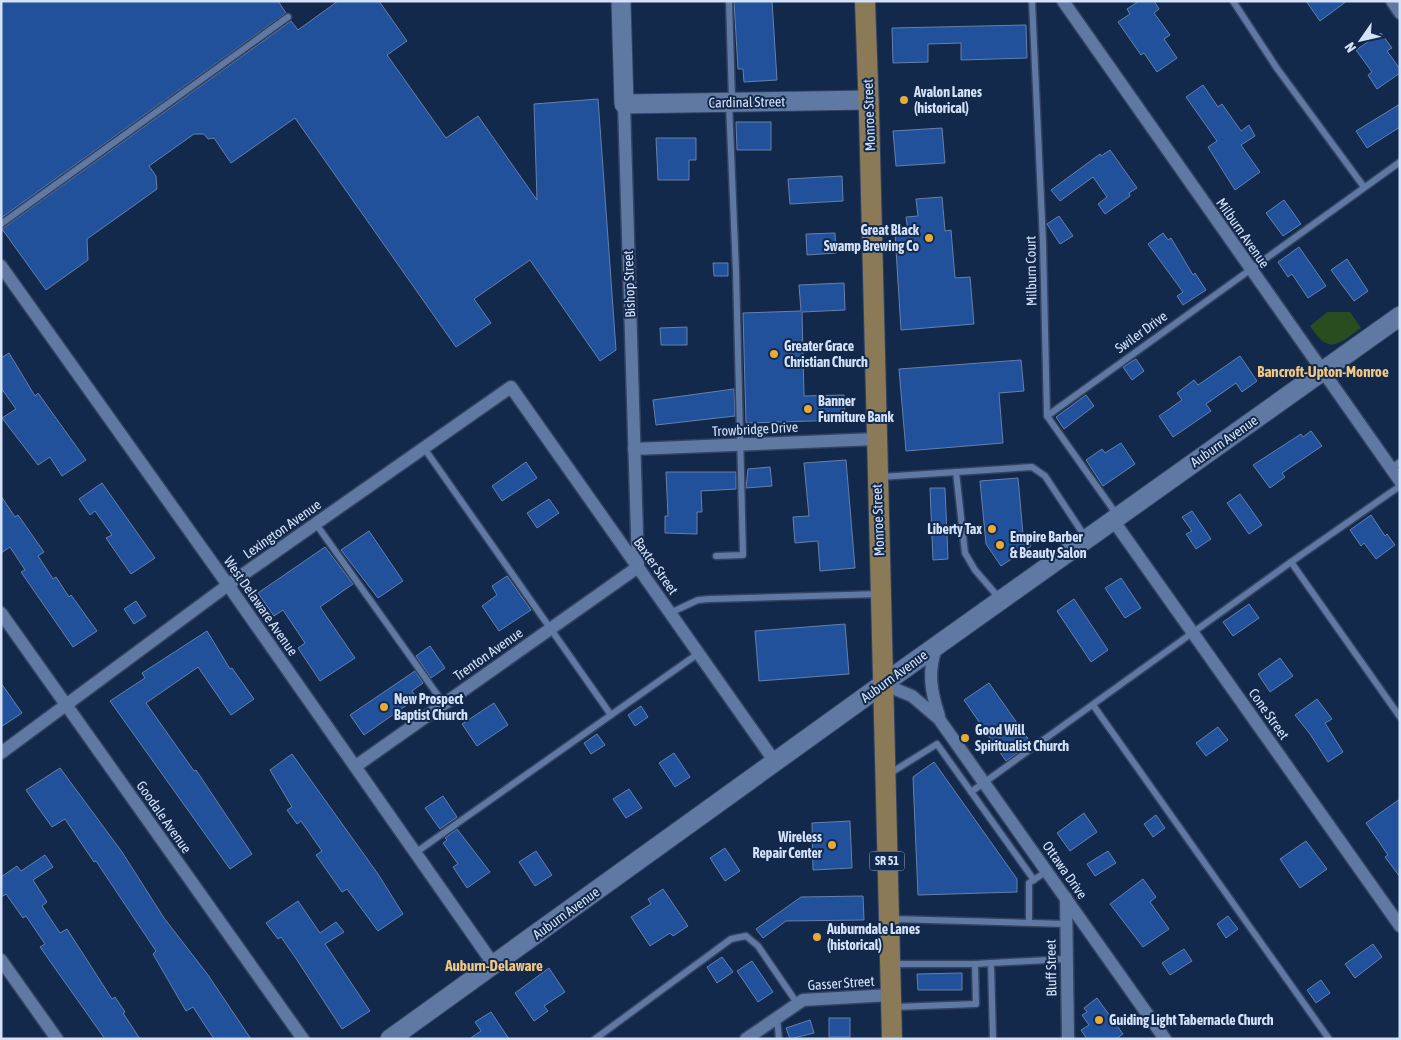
<svg xmlns="http://www.w3.org/2000/svg" width="1401" height="1040" viewBox="0 0 1401 1040" font-family="'Asap Condensed',sans-serif">
<rect width="100%" height="100%" fill="#12294c"/>
<path fill="#294d1f" d="M 1327,312 L 1350,312 L 1361,328 C 1337,345 1329,355 1310,326 Z"/>
<g fill="#21519b" stroke="#6680aa">
<polygon points="1,1 278,1 286,13 1,218"/>
<polygon points="338,1 379,1 407,41 387,55 446,138 478,116 537,200 534,104 598,99 616,350 600,361 530,260 474,299 491,323 456,347 295,118 231,163 214,138 208,139 204,134 194,134 149,166 156,176 157,189 87,239 88,260 46,290 2,229 291,21 298,30"/>
<polygon points="734,1 772,1 777,80 744,82 743,69 738,69"/>
<polygon points="1139,1 1154,1 1159,9 1154,13 1170,35 1164,39 1177,58 1157,72 1144,53 1141,55 1118,22 1130,14 1127,9"/>
<polygon points="1306,1 1347,1 1320,21"/>
<polygon points="1026,25 1027,58 961,60 961,43 928,44 928,62 893,63 892,28"/>
<polygon points="1381,33 1392,48 1387,51 1400,69 1400,73 1377,89 1368,75 1372,72 1356,50"/>
<polygon points="1203,85 1218,107 1222,104 1241,131 1249,125 1255,136 1241,145 1260,172 1235,190 1208,147 1217,141 1186,97"/>
<polygon points="1400,104 1400,127 1367,148 1356,131"/>
<polygon points="736,122 771,122 771,150 737,150"/>
<polygon points="942,128 945,163 896,166 893,131"/>
<polygon points="656,138 696,138 696,160 689,160 689,180 658,180"/>
<polygon points="1110,150 1137,188 1129,193 1130,196 1105,214 1098,204 1107,197 1093,177 1060,201 1051,190 1100,154 1101,156"/>
<polygon points="842,176 843,201 790,204 788,179"/>
<polygon points="942,197 945,231 951,230 955,278 970,277 974,324 901,330 895,233 908,232 906,217 918,216 916,199"/>
<polygon points="1284,200 1301,224 1283,236 1266,213"/>
<polygon points="1059,216 1073,236 1060,244 1047,224"/>
<polygon points="835,233 836,253 807,255 806,234"/>
<polygon points="1163,233 1168,240 1171,238 1193,275 1195,273 1206,290 1183,305 1177,296 1183,292 1148,244"/>
<polygon points="1299,247 1326,286 1308,298 1292,274 1288,277 1278,262"/>
<polygon points="1347,259 1368,291 1354,301 1331,270"/>
<polygon points="713,263 728,263 728,276 714,276"/>
<polygon points="844,283 845,310 802,312 804,396 844,395 845,420 746,423 743,313 801,311 799,285"/>
<polygon points="687,327 687,345 661,345 660,328"/>
<polygon points="9,353 35,396 38,393 86,460 62,476 50,457 38,465 2,418 16,409 1,388 1,358"/>
<polygon points="1240,356 1257,381 1242,392 1236,383 1206,404 1211,411 1173,437 1159,416 1182,400 1177,393 1194,380 1198,385"/>
<polygon points="1136,359 1144,371 1132,380 1123,367"/>
<polygon points="1021,360 1024,391 999,393 1003,443 906,451 899,369"/>
<polygon points="734,389 735,416 656,425 653,400"/>
<polygon points="1086,395 1094,406 1064,429 1056,417"/>
<polygon points="1311,431 1322,446 1282,473 1285,477 1270,488 1253,465 1301,434 1303,437"/>
<polygon points="1121,443 1135,464 1103,486 1086,460 1102,449 1105,453"/>
<polygon points="846,460 855,568 820,571 818,541 795,543 793,517 809,516 804,463"/>
<polygon points="526,462 537,478 502,501 492,486"/>
<polygon points="770,467 772,486 746,488 748,469"/>
<polygon points="666,472 736,472 736,489 701,491 702,512 697,512 697,534 665,533 665,516 668,516"/>
<polygon points="1018,478 1023,534 1031,546 1001,566 986,544 980,481"/>
<polygon points="102,483 155,558 131,574 106,538 112,535 95,511 90,515 79,499"/>
<polygon points="930,488 945,488 948,559 933,560"/>
<polygon points="1240,494 1262,525 1249,534 1227,503"/>
<polygon points="1,496 15,517 18,515 44,552 38,556 53,579 56,577 69,597 71,595 97,631 73,647 21,572 25,570 10,547 1,553"/>
<polygon points="549,499 559,513 537,528 527,513"/>
<polygon points="1192,511 1211,539 1196,549 1186,534 1192,531 1182,517"/>
<polygon points="1371,515 1385,536 1387,534 1395,545 1376,559 1364,543 1361,546 1350,530"/>
<polygon points="369,531 403,581 378,598 341,550"/>
<polygon points="325,547 353,584 320,607 355,658 320,681 298,648 305,643 283,610 274,616 258,593"/>
<polygon points="507,576 531,610 499,631 482,606 497,595 492,586"/>
<polygon points="1121,578 1141,608 1125,618 1105,588"/>
<polygon points="1074,599 1108,650 1091,662 1057,611"/>
<polygon points="136,601 146,616 134,624 124,609"/>
<polygon points="1249,604 1259,618 1233,636 1223,622"/>
<polygon points="845,624 849,674 759,681 755,631"/>
<polygon points="207,631 230,669 232,668 254,699 231,715 198,667 146,703 194,771 196,770 252,854 230,869 110,701 145,678 142,673"/>
<polygon points="430,646 445,668 431,678 416,656"/>
<polygon points="1280,658 1293,676 1270,692 1258,674"/>
<polygon points="415,671 423,683 412,691 417,698 364,735 350,715"/>
<polygon points="1,683 22,713 1,727"/>
<polygon points="989,683 1031,743 1006,761 964,700"/>
<polygon points="1317,699 1332,719 1325,723 1343,752 1328,762 1310,734 1295,715"/>
<polygon points="494,703 508,725 477,746 462,724"/>
<polygon points="641,706 648,717 635,726 628,715"/>
<polygon points="1218,727 1228,740 1206,756 1196,743"/>
<polygon points="597,734 605,745 591,754 584,743"/>
<polygon points="674,753 690,777 675,787 659,763"/>
<polygon points="292,754 378,874 403,914 378,931 347,889 342,892 316,855 322,851 301,821 297,824 287,810 292,807 270,770"/>
<polygon points="934,762 1017,879 1017,892 918,895 913,777"/>
<polygon points="60,768 122,852 164,918 208,975 251,1039 214,1039 193,1007 186,1011 153,954 156,951 96,861 94,862 65,819 52,827 37,806 26,790"/>
<polygon points="629,789 642,808 626,818 613,799"/>
<polygon points="443,796 457,817 440,829 425,808"/>
<polygon points="1400,799 1400,877 1385,857 1388,855 1366,823"/>
<polygon points="1084,813 1097,832 1070,851 1057,833"/>
<polygon points="1156,815 1165,828 1153,837 1144,824"/>
<polygon points="850,821 852,868 813,870 812,823"/>
<polygon points="457,829 490,872 467,888 453,867 458,864 443,843 447,840 445,838"/>
<polygon points="1306,841 1327,869 1300,888 1280,859"/>
<polygon points="725,848 740,871 725,881 710,858"/>
<polygon points="536,851 552,875 535,886 519,862"/>
<polygon points="1108,851 1116,863 1095,876 1087,864"/>
<polygon points="45,855 53,867 33,880 47,902 42,906 60,933 67,929 112,999 115,997 125,1012 123,1013 140,1039 105,1039 40,947 45,944 26,916 23,918 6,894 1,897 1,877 17,866 21,871"/>
<polygon points="1143,879 1156,897 1150,902 1169,929 1143,947 1110,904"/>
<polygon points="663,889 688,926 673,936 670,933 650,946 631,917 651,904 648,899"/>
<polygon points="863,896 864,920 786,921 763,938 756,929 801,897"/>
<polygon points="298,901 320,933 336,922 344,932 325,944 370,1011 342,1029 297,960 281,937 278,939 266,923"/>
<polygon points="1228,916 1238,929 1226,938 1217,924"/>
<polygon points="1373,944 1382,957 1355,978 1345,964"/>
<polygon points="1184,949 1192,961 1170,975 1162,963"/>
<polygon points="722,957 733,972 717,983 707,967"/>
<polygon points="752,961 773,992 758,1002 737,971"/>
<polygon points="549,968 565,992 544,1006 548,1011 534,1021 515,993"/>
<polygon points="962,973 962,990 918,990 917,974"/>
<polygon points="1321,980 1330,993 1316,1003 1307,990"/>
<polygon points="1097,998 1123,1034 1116,1039 1087,1039 1081,1030 1089,1025 1082,1015 1087,1012 1084,1008"/>
<polygon points="491,1012 509,1039 469,1039 481,1031 475,1022"/>
<rect x="829" y="1018" width="21" height="19"/>
<polygon points="810,1020 814,1033 790,1039 786,1028"/>
</g>
<g fill="none" stroke-linecap="round" stroke-linejoin="round">
<defs>
<g id="lane">
<polyline points="729,1 732,100"/>
<polyline points="1032,1 1043,243 1047,416 1117,515"/>
<polyline points="1233,1 1276,67 1364,187"/>
<polyline points="1,224 288,17"/>
<polyline points="1047,416 1400,162"/>
<polyline points="424,448 611,715"/>
<polyline points="1391,468 1400,462"/>
<polyline points="956,472 965,553 975,570 1000,599"/>
<polyline points="880,477 1032,467 1045,476 1086,538"/>
<polyline points="316,524 444,704"/>
<polyline points="716,556 743,555 736,272 729,103"/>
<polyline points="1291,562 1400,486"/>
<polyline points="670,613 698,600 710,599 879,594"/>
<polyline points="1093,705 1329,1039"/>
<polyline points="889,774 937,744 1034,880"/>
<polyline points="971,792 1291,562 1400,717"/>
<polyline points="415,853 699,653"/>
<polyline points="892,919 1066,924"/>
<polyline points="1029,921 1029,883 1047,871"/>
<polyline points="894,964 975,964 976,1004 895,1007"/>
<polyline points="975,964 991,963"/>
<polyline points="777,1018 779,1039"/>
<polyline points="595,1039 731,939 746,936 758,946 797,1003"/>
<polyline points="993,1039 991,963 1065,959"/>
</g>
<g id="street">
<polyline points="1063,1 1400,481"/>
<polyline points="1392,1 1400,13"/>
<polyline points="1,266 228,585 494,965"/>
<polyline points="634,449 876,439"/>
<polyline points="1113,520 1400,926"/>
<polyline points="1,613 303,1039"/>
<path d="M 937,646 C 927,670 931,692 939,716"/>
<polyline points="883,684 912,696 939,719 1165,1039"/>
<polyline points="1,753 228,585 511,387 775,762"/>
<polyline points="356,766 638,567 624,104"/>
<polyline points="1066,898 1068,1039"/>
<polyline points="1,960 57,1039"/>
<polyline points="746,1039 803,1000 891,995"/>
</g>
<g id="secondary">
<polyline points="621,1 624,104 869,100"/>
<polyline points="390,1039 883,684 1400,316"/>
</g>
<polyline id="primary" points="865,1 869,113 892,1039"/>
</defs>
<use href="#lane" stroke="#334260" stroke-width="9"/>
<use href="#street" stroke="#334260" stroke-width="15"/>
<use href="#secondary" stroke="#334260" stroke-width="21"/>
<use href="#primary" stroke="#334260" stroke-width="22"/>
<use href="#lane" stroke="#5f79a2" stroke-width="6"/>
<use href="#street" stroke="#5f79a2" stroke-width="12"/>
<use href="#secondary" stroke="#5f79a2" stroke-width="19"/>
<use href="#primary" stroke="#8a7a57" stroke-width="20"/>
</g>
<g fill="#e8ab37" stroke="#12294c" stroke-width="2">
<circle cx="904" cy="100" r="5"/>
<circle cx="929" cy="238" r="5"/>
<circle cx="774" cy="354" r="5"/>
<circle cx="808" cy="409" r="5"/>
<circle cx="992" cy="529" r="5"/>
<circle cx="1000" cy="545" r="5"/>
<circle cx="384" cy="707" r="5"/>
<circle cx="965" cy="738" r="5"/>
<circle cx="832" cy="845" r="5"/>
<circle cx="817" cy="937" r="5"/>
<circle cx="1099" cy="1020" r="5"/>
</g>
<g text-anchor="middle" dominant-baseline="central" stroke-width="4" stroke-linejoin="round" paint-order="stroke">
<rect fill="#12294c" stroke="#99aac5" stroke-width="1" x="869.5" y="851.5" width="35" height="19" rx="4"/>
<g font-size="12" font-weight="bold" fill="#d3e2f9">
<text x="887" y="861">SR 51</text>
</g>
<g font-size="14" font-weight="bold" fill="#d3e2f9" stroke="#12294c" text-anchor="start">
<text x="914" y="92">Avalon Lanes<tspan x="914" dy="16">(historical)</tspan></text>
<text x="919" y="230" text-anchor="end">Great Black<tspan x="919" dy="16">Swamp Brewing Co</tspan></text>
<text x="784" y="346">Greater Grace<tspan x="784" dy="16">Christian Church</tspan></text>
<text x="818" y="401">Banner<tspan x="818" dy="16">Furniture Bank</tspan></text>
<text x="982" y="529" text-anchor="end">Liberty Tax</text>
<text x="1010" y="537">Empire Barber<tspan x="1010" dy="16">&amp; Beauty Salon</tspan></text>
<text x="394" y="699">New Prospect<tspan x="394" dy="16">Baptist Church</tspan></text>
<text x="975" y="730">Good Will<tspan x="975" dy="16">Spiritualist Church</tspan></text>
<text x="822" y="837" text-anchor="end">Wireless<tspan x="822" dy="16">Repair Center</tspan></text>
<text x="827" y="929">Auburndale Lanes<tspan x="827" dy="16">(historical)</tspan></text>
<text x="1109" y="1020">Guiding Light Tabernacle Church</text>
</g>
<g font-size="14" fill="#d3e2f9" stroke="#12294c">
<text transform="translate(747 102) rotate(-1)">Cardinal Street</text>
<text transform="translate(869 115) rotate(-92)">Monroe Street</text>
<text transform="translate(1243 233) rotate(55)">Milburn Avenue</text>
<text transform="translate(1031 271) rotate(-91)">Milburn Court</text>
<text transform="translate(629 284) rotate(-92)">Bishop Street</text>
<text transform="translate(1141 332) rotate(-36)">Swiler Drive</text>
<text transform="translate(755 429) rotate(-3)">Trowbridge Drive</text>
<text transform="translate(1224 441) rotate(-35)">Auburn Avenue</text>
<text transform="translate(878 520) rotate(-92)">Monroe Street</text>
<text transform="translate(282 529) rotate(-35)">Lexington Avenue</text>
<text transform="translate(656 566) rotate(55)">Baxter Street</text>
<text transform="translate(261 606) rotate(55)">West Delaware Avenue</text>
<text transform="translate(488 654) rotate(-35)">Trenton Avenue</text>
<text transform="translate(894 676) rotate(-36)">Auburn Avenue</text>
<text transform="translate(1269 714) rotate(55)">Cone Street</text>
<text transform="translate(164 817) rotate(55)">Goodale Avenue</text>
<text transform="translate(1065 870) rotate(55)">Ottawa Drive</text>
<text transform="translate(566 913) rotate(-36)">Auburn Avenue</text>
<text transform="translate(1051 968) rotate(-91)">Bluff Street</text>
<text transform="translate(841 983) rotate(-4)">Gasser Street</text>
</g>
<g font-size="15" font-weight="bold" fill="#f2c782" stroke="#12294c">
<text x="1323" y="371">Bancroft-Upton-Monroe</text>
<text x="494" y="965">Auburn-Delaware</text>
</g>
</g>
<rect width="1401" height="1040" fill="none" stroke="#d3e2f9" stroke-width="5"/>
<g transform="translate(1361 40) rotate(236)" stroke="#12294c" stroke-width="4" paint-order="stroke">
<path d="M0-4L9 19L0 12L-9 19Z" fill="#d3e2f9"/>
<text y="-8" font-size="14" font-weight="bold" text-anchor="middle" fill="#d3e2f9">N</text>
</g>
</svg>
